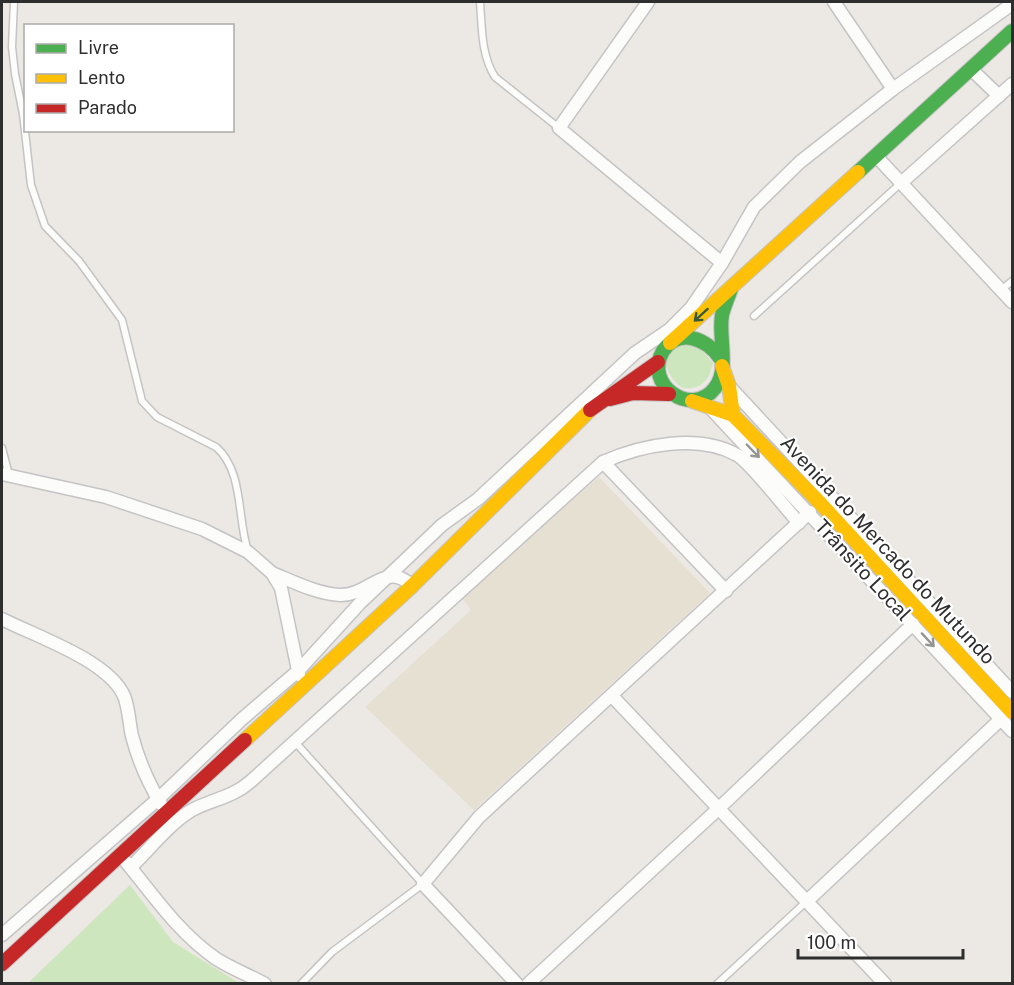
<svg xmlns="http://www.w3.org/2000/svg" width="1014" height="985" viewBox="0 0 1014 985" font-family="'Public Sans',sans-serif">
<rect width="100%" height="100%" fill="#ece8e4"/>
<polygon fill="#e6e0d3" points="599,477 710,593 474,810 365,707 471,610 461,597"/>
<g fill="#cee6be">
<path d="M 695,342 L 713,363 C 709,380 702,390 683,388 C 670,381 657,357 675,347 C 681,345 689,344 695,342 Z"/>
<polygon points="130,885 173,942 239,983 28,983"/>
</g>
<g fill="none" stroke-linecap="round" stroke-linejoin="round">
<defs>
<g id="lane">
<path d="M 14,2 L 12,47 L 15,74 L 23,114 L 31,185 L 45,226 L 79,261 L 122,320 L 142,401 L 157,417 L 216,447 C 244,471 237,519 248,551"/>
<path d="M 480,2 C 482,27 481,55 495,77 L 559,128"/>
<polyline points="1001,290 1012,281"/>
<polyline points="754,316 901,183"/>
<polyline points="2,448 9,475"/>
<polyline points="295,742 423,884 332,952 301,984"/>
<polyline points="717,984 807,901"/>
</g>
<g id="street">
<polyline points="648,2 559,128 722,263"/>
<polyline points="834,2 893,89"/>
<polyline points="971,69 999,96"/>
<polyline points="877,157 1012,302"/>
<polyline points="901,183 1012,84"/>
<polyline points="729,386 1012,692"/>
<polyline points="712,410 1012,731"/>
<polyline points="603,462 726,591"/>
<polyline points="2,474 106,497 202,529 248,552 272,573 281,588 299,675"/>
<path d="M 272,573 C 292,581 317,594 340,595 C 369,596 386,560 412,586"/>
<path d="M 2,619 C 35,636 108,660 124,696 C 129,708 129,723 132,736 C 138,759 149,784 161,804"/>
<polyline points="612,696 885,984"/>
<path d="M 126,862 C 154,896 178,932 215,958 C 230,968 249,975 265,984"/>
<path d="M 131,867 C 149,850 174,818 196,808 C 215,799 234,796 250,782 L 603,462 C 641,445 698,433 737,455 C 750,462 786,509 799,523"/>
<polyline points="807,901 1001,719"/>
<polyline points="2,935 158,799 242,719 298,671 360,603 442,525 478,499 635,353 669,330 691,308 722,263 754,207 800,162 893,89 1012,4"/>
<polyline points="517,984 423,884 479,817 810,512"/>
<polyline points="528,984 717,810 913,624"/>
</g>
<g id="fast">
<polyline points="858,172 1012,31"/>
<path d="M 720,358 C 707,339 679,327 663,351 C 643,384 691,419 715,388 C 730,369 718,337 722,315 C 724,306 728,298 731,289"/>
</g>
<g id="slow">
<polyline points="670,343 858,172"/>
<polyline points="722,366 729,386 733,415"/>
<polyline points="692,401 733,415 820,503 1012,712"/>
<polyline points="245,740 412,586 590,410"/>
</g>
<g id="jam">
<polyline points="610,399 633,393 669,394"/>
<polyline points="590,410 658,362"/>
<polyline points="2,964 245,740"/>
</g>
</defs>
<use href="#lane" stroke="#c5c4c5" stroke-width="9"/>
<use href="#street" stroke="#c5c4c5" stroke-width="15"/>
<use href="#fast" stroke="#c5c4c5" stroke-width="16"/>
<use href="#slow" stroke="#c5c4c5" stroke-width="16"/>
<use href="#jam" stroke="#c5c4c5" stroke-width="16"/>
<use href="#lane" stroke="#fcfcfb" stroke-width="6"/>
<use href="#street" stroke="#fcfcfb" stroke-width="12"/>
<use href="#fast" stroke="#4caf50" stroke-width="14"/>
<use href="#slow" stroke="#ffc107" stroke-width="14"/>
<use href="#jam" stroke="#c62828" stroke-width="14"/>
</g>
<defs><path id="oneway-shaft" d="M-6 0H5M1.5-3L5.5 0L1.5 3" fill="none" stroke-width="1.6" stroke-linecap="round" stroke-linejoin="round" transform="scale(1.5)"/></defs>
<use stroke="#385b3a" href="#oneway-shaft" transform="translate(701 315) rotate(138)"/>
<g stroke="#959594">
<use href="#oneway-shaft" transform="translate(753 451) rotate(46)"/>
<use href="#oneway-shaft" transform="translate(928 640) rotate(47)"/>
</g>
<g text-anchor="middle" dominant-baseline="central" stroke-width="4.5" stroke-linejoin="round" paint-order="stroke">
<g font-size="20" fill="#2e2e2e" stroke="#fff">
<text transform="translate(888 550) rotate(47)">Avenida do Mercado do Mutundo</text>
<text transform="translate(863 570) rotate(47)">Trânsito Local</text>
</g>
</g>
<rect width="1014" height="985" fill="none" stroke="#2e2e2e" stroke-width="6"/>
<rect x="24" y="24" width="210" height="108" fill="#ffffff" stroke="#ababab" stroke-width="1.5"/>
<rect x="36" y="44" width="30" height="9" fill="#4caf50" stroke="#ababab" stroke-width="1.5"/>
<text x="78" y="54" font-size="18" fill="#2e2e2e">Livre</text>
<rect x="36" y="74" width="30" height="9" fill="#ffc107" stroke="#ababab" stroke-width="1.5"/>
<text x="78" y="84" font-size="18" fill="#2e2e2e">Lento</text>
<rect x="36" y="104" width="30" height="9" fill="#c62828" stroke="#ababab" stroke-width="1.5"/>
<text x="78" y="114" font-size="18" fill="#2e2e2e">Parado</text>
<path d="M798 949v9h165v-9" fill="none" stroke="#2e2e2e" stroke-width="3"/>
<text x="807" y="949" font-size="18" fill="#2e2e2e" stroke="#ffffff" stroke-width="4.5" paint-order="stroke">100 m</text>
</svg>
